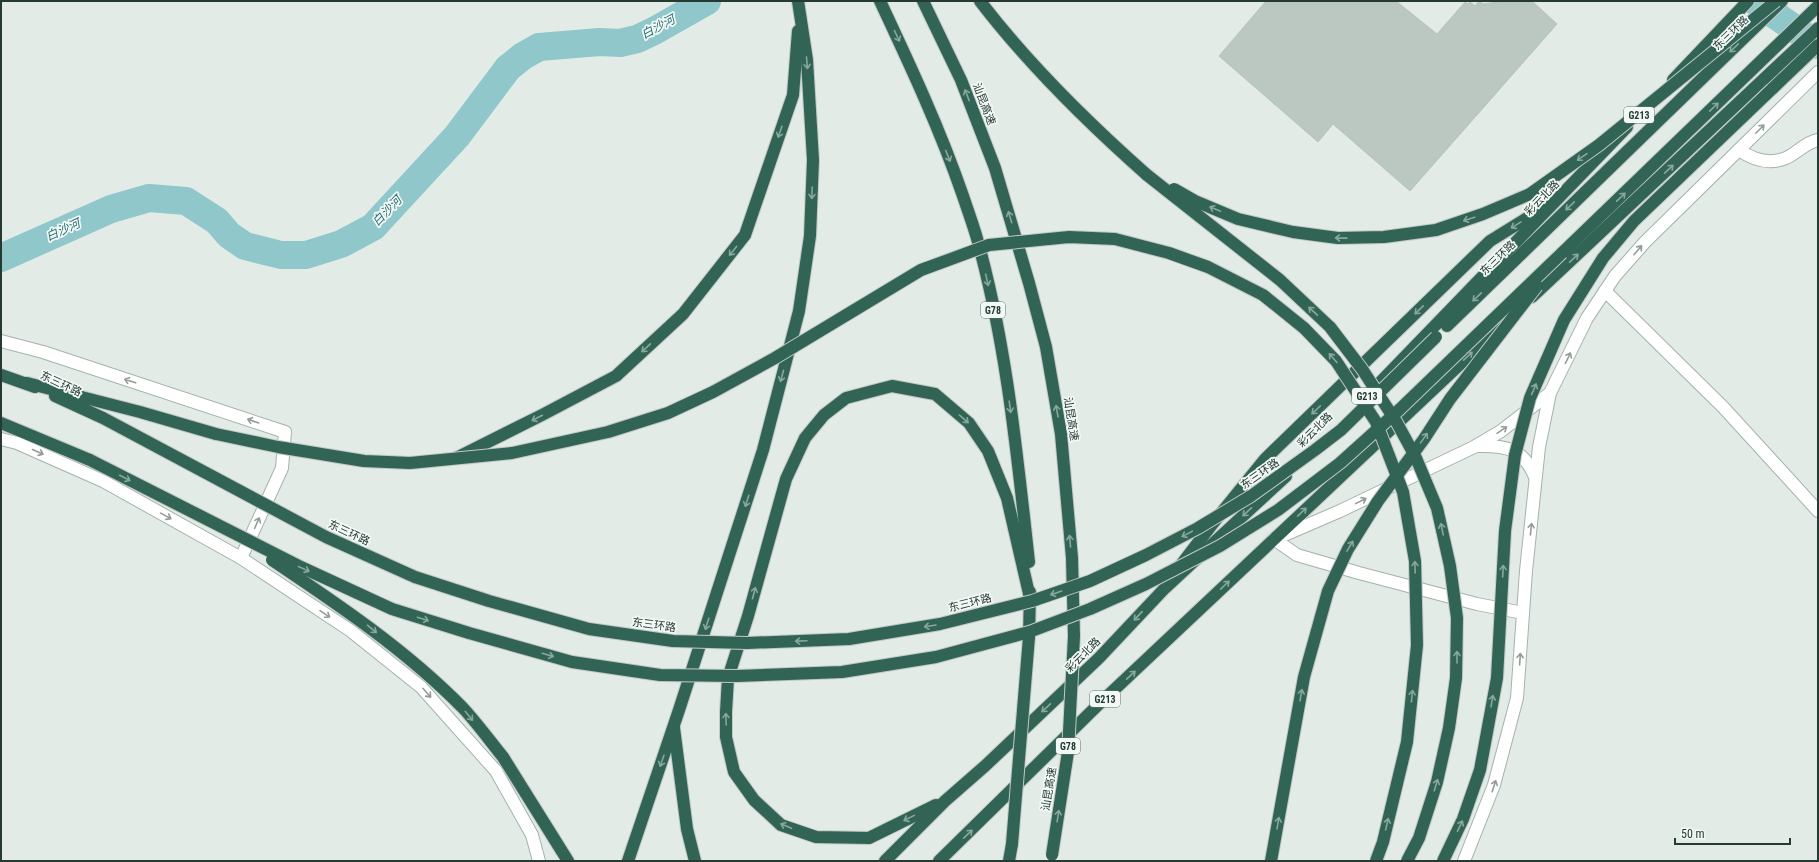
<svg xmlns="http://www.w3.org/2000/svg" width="1819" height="862" viewBox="0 0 1819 862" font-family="'Roboto Condensed','Noto Sans SC',sans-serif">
<rect width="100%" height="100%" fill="#e2ebe6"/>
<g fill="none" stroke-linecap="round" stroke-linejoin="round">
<g stroke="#8fc7cb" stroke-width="28">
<polyline points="1755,1 1818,45"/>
<polyline points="1,258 111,209 149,198 186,201 217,221 229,235 245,246 281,255 306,255 341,244 373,227 457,136 508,68 523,56 539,47 600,42 620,43 637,39 654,31 707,1"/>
</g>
</g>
<polygon fill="#bbc8c2" stroke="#b5c4bc" points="1266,1 1396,1 1437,34 1465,2 1468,4 1470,2 1475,6 1479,1 1483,4 1505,1 1532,1 1557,24 1410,191 1333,124 1318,142 1219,56"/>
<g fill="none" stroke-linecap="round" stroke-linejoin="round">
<defs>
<g id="minor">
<path d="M 1739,150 C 1752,159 1769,165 1786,158 C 1797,153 1806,142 1818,140"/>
<polyline points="1605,291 1723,407 1818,511"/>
<polyline points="1,341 43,352 285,432 282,468 241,558"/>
<polyline points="1,439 17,443 103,481 241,558 351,631 421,687 496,771 532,835 539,861"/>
<path d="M 1476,446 C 1506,445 1523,448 1535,477"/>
<polyline points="1274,539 1297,555 1359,573 1477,604 1523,613"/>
<polyline points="1275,539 1340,511 1474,447 1501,431 1550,393"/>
<polyline points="1464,861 1494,785 1517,698 1526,571 1539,447 1550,393 1587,318 1615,276 1645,242 1818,72"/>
</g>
<g id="highway">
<path d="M 880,1 C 910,65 940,129 963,196 C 968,211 974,227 978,242 C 1007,347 1017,455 1029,562"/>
<polyline points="923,1 961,80 995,168 1029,283 1046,347 1061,434 1072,558 1074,636"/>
<path d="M 980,1 C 1029,65 1086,121 1147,175"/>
<polyline points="1673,80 1748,1"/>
<polyline points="1772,89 1818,45"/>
<polyline points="1562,253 1818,6"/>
<polyline points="1532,297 1818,28"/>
<polyline points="1447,326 1782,1"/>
<polyline points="1,375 35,387"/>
<polyline points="27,383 140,412 216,434"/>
<polyline points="55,396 103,418"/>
<polyline points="1367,396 1627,127"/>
<polyline points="1,423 90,460"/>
<polyline points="456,458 542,415 616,376 683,314 745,235 793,95 798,31"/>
<polyline points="1181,565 1210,527 1265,459 1490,241 1545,207"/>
<polyline points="1029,637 1030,592"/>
<polyline points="674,728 687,829 695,861"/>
<polyline points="503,757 568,861"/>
<polyline points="936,805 869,838 816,837 781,825 754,800 734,772 726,737 726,712 728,678 748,616 786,479 805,438 824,415 846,398 892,386 935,394 969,423 988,451 1007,498 1030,598"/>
<polyline points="628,861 679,710 763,450 799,311 810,236 813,160 807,60 798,1"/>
<polyline points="885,861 945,801 985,766 1099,658 1165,588 1286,476"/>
<polyline points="939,861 1099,704 1505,322"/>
<polyline points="1009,861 1012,844"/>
</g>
</defs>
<use href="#minor" stroke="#a5b2ac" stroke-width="14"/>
<use href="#highway" stroke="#c2c8c6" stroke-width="14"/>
<use href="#minor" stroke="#fff" stroke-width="12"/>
<use href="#highway" stroke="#326455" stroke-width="12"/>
<defs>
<g id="highway-bridge">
<polyline points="1147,175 1280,280 1330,327 1362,369 1397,423 1416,458 1437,508 1450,566 1457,618 1456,678 1449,728 1437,782 1419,838 1407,861"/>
<polyline points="1174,189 1195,201 1238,219 1293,232 1338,238 1384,237 1436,230 1483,214 1530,194 1599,145 1776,1"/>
<polyline points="103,418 326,537 415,577 489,601 589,629 673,641 747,643 849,639 940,624 1032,601 1090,581 1146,555 1198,528 1251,496 1315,450 1341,430 1436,337"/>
<polyline points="216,434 278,447 364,461 410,463 512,453 608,432 668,413 713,392 775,358 921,270 989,245 1069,237 1115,239 1169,253 1208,267 1263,295 1304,328 1336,361 1376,422 1403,492 1415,561 1417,645 1407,742 1383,842 1376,861"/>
<polyline points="90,460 301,567 392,609 469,633 572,662 660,675 737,676 842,672 936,657 1029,632 1090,609 1146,584 1220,546 1278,510 1340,463 1400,409 1562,253"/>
<path d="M 272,560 C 339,605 406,650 463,708 C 477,723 490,741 503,757"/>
<polyline points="1012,844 1029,637"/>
<polyline points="1052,855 1068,752 1074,636"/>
<polyline points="1271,861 1304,677 1328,591 1348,549 1378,501 1424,439 1450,399 1537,286"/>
<polyline points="1443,861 1463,819 1480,770 1497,678 1505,531 1515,455 1530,398 1564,320 1603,258 1634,221 1772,89"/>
</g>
</defs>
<use href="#highway-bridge" stroke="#c2c8c6" stroke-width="14" stroke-linecap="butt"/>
<use href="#highway-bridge" stroke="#326455" stroke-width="12"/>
</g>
<defs><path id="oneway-shaft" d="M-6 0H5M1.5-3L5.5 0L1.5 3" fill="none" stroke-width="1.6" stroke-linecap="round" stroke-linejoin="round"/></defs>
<g stroke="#88a79d">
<use href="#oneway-shaft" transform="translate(897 36) rotate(65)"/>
<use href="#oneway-shaft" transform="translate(1734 48) rotate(136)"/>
<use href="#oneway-shaft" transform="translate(807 63) rotate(85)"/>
<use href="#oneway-shaft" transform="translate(967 95) rotate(-111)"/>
<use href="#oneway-shaft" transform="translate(1714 107) rotate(-44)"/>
<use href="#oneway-shaft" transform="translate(780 132) rotate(109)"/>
<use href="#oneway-shaft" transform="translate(948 156) rotate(68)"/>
<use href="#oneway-shaft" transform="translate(1582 157) rotate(145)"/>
<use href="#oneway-shaft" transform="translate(1669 169) rotate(-43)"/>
<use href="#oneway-shaft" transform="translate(812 193) rotate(92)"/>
<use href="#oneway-shaft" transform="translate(1621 197) rotate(-44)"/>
<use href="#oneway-shaft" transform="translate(1570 206) rotate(136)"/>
<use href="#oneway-shaft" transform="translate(1215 209) rotate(-157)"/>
<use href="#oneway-shaft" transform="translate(1010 217) rotate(-107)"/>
<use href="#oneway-shaft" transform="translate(1469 219) rotate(162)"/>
<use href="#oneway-shaft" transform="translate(1516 225) rotate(148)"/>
<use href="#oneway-shaft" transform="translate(1341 238) rotate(-179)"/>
<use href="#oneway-shaft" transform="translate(733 251) rotate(128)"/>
<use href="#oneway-shaft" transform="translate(1574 258) rotate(-43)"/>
<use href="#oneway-shaft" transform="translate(987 280) rotate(77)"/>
<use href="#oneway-shaft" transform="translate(1477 297) rotate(136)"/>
<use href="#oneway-shaft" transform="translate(1419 310) rotate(136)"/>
<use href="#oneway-shaft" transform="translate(1313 311) rotate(-137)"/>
<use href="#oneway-shaft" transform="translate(646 348) rotate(137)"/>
<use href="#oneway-shaft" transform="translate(1468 356) rotate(-43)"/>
<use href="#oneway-shaft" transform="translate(1333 358) rotate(-131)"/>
<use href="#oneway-shaft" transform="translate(782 376) rotate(105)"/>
<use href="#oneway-shaft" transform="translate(1534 389) rotate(-67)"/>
<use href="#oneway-shaft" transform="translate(1010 407) rotate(82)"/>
<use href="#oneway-shaft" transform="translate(1316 410) rotate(136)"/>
<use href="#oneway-shaft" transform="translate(1057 411) rotate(-100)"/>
<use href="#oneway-shaft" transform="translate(537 418) rotate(153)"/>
<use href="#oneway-shaft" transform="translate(964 419) rotate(41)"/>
<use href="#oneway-shaft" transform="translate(1424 438) rotate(-55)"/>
<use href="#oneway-shaft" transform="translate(125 478) rotate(27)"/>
<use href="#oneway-shaft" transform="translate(747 501) rotate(108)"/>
<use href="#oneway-shaft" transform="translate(1247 512) rotate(137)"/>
<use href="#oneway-shaft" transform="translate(1302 512) rotate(-44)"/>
<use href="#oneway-shaft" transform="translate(1442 529) rotate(-102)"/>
<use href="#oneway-shaft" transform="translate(1187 534) rotate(152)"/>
<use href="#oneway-shaft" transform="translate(1070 541) rotate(-95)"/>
<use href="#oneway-shaft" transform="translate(1350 546) rotate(-59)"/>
<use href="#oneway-shaft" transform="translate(1415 567) rotate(-92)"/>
<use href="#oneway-shaft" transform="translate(304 569) rotate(25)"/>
<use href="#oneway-shaft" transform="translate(1503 571) rotate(-87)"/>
<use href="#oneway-shaft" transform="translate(1225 585) rotate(-44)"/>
<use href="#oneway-shaft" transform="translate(754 593) rotate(-75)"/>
<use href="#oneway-shaft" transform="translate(1056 593) rotate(161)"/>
<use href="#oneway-shaft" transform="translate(1138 616) rotate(133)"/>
<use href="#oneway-shaft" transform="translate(423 619) rotate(17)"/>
<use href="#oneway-shaft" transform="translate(707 624) rotate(108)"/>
<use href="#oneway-shaft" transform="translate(930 626) rotate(171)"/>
<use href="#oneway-shaft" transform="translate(372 629) rotate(39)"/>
<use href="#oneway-shaft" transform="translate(801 641) rotate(178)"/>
<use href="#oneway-shaft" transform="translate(548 655) rotate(16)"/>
<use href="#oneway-shaft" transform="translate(1457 657) rotate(-90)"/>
<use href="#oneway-shaft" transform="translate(1131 675) rotate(-43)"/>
<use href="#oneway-shaft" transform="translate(1301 695) rotate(-80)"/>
<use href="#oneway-shaft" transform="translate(1412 696) rotate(-84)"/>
<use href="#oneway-shaft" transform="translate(1492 701) rotate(-80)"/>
<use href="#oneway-shaft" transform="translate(1046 708) rotate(137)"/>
<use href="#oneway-shaft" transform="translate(469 716) rotate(51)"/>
<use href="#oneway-shaft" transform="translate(726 719) rotate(-92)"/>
<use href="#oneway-shaft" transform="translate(662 761) rotate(109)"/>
<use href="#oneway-shaft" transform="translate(1436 785) rotate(-73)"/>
<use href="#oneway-shaft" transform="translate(1058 816) rotate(-81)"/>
<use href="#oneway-shaft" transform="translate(909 818) rotate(154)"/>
<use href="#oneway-shaft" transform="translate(1278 823) rotate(-80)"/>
<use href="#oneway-shaft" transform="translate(1387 824) rotate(-77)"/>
<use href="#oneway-shaft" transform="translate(786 826) rotate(-157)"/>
<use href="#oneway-shaft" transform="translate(1460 826) rotate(-64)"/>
<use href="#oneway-shaft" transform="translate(968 834) rotate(-43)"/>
</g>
<g stroke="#929c98">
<use href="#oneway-shaft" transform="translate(1760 129) rotate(-45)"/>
<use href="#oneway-shaft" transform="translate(1638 250) rotate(-49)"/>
<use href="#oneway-shaft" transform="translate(1568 358) rotate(-64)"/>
<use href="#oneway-shaft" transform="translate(130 381) rotate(-162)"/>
<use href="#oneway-shaft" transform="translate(253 421) rotate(-161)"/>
<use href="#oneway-shaft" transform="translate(1502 430) rotate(-34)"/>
<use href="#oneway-shaft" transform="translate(38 452) rotate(24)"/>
<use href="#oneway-shaft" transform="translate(1361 501) rotate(-26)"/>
<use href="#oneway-shaft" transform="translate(166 516) rotate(29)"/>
<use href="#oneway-shaft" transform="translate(257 523) rotate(-66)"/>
<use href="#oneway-shaft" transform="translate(1531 529) rotate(-84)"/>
<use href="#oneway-shaft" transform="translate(325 614) rotate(34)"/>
<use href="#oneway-shaft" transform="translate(1520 659) rotate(-86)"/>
<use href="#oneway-shaft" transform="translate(427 693) rotate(49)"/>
<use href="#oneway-shaft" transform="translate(1494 786) rotate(-72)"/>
</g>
<g text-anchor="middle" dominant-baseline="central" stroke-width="3.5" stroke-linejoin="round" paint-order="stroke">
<g fill="#f2f8f5" stroke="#62736c" stroke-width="1">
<rect x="1624" y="107" width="30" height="16" rx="3"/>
<rect x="981" y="302" width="24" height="16" rx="3"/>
<rect x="1352" y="388" width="30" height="16" rx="3"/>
<rect x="1090" y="691" width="30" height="16" rx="3"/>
<rect x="1056" y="738" width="24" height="16" rx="3"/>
</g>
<g font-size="10" font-weight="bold" fill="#243a32">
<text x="1639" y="115">G213</text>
<text x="993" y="310">G78</text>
<text x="1367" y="396">G213</text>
<text x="1105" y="699">G213</text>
<text x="1068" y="746">G78</text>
</g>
<g font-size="11" fill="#243a32" stroke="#f2f8f5">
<text transform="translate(1731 33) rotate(-44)">东三环路</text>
<text transform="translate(984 104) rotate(69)">汕昆高速</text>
<text transform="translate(1542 198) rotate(-46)">彩云北路</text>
<text transform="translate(1498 258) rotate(-44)">东三环路</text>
<text transform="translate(61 384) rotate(25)">东三环路</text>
<text transform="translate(1071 419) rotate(81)">汕昆高速</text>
<text transform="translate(1315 430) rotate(-45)">彩云北路</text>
<text transform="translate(1260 474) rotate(-35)">东三环路</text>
<text transform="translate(349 533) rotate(25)">东三环路</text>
<text transform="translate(970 603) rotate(-14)">东三环路</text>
<text transform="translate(654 625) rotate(8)">东三环路</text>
<text transform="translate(1083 655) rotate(-45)">彩云北路</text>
<text transform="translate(1049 789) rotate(-81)">汕昆高速</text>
</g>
<g font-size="12" font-style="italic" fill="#236b71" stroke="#f2f8f5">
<text transform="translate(658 27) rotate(-28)">白沙河</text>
<text transform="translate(387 211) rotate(-46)">白沙河</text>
<text transform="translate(63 230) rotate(-24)">白沙河</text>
</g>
</g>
<rect width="1819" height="862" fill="none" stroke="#243a32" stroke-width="4"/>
<path d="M1675 838v6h115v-6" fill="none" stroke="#243a32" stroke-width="2"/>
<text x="1681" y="838" font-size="12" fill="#243a32" stroke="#f2f8f5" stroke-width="3" paint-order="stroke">50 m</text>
</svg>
